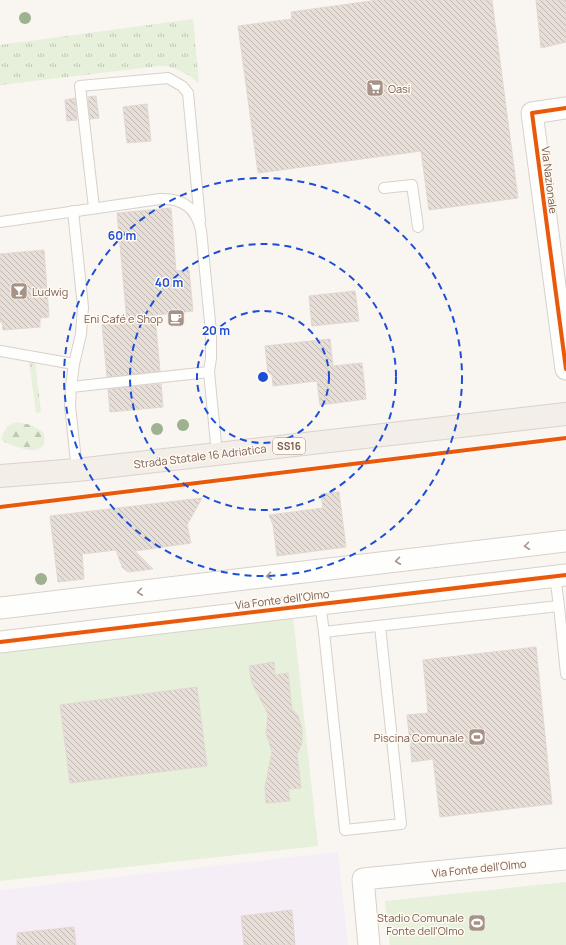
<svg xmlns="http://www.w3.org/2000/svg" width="566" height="945" viewBox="0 0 566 945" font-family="Manrope,sans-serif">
<defs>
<pattern id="grass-tufts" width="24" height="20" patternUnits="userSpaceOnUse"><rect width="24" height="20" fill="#e7f0db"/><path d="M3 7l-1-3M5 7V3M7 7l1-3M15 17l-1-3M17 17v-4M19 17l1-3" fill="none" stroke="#c0c6b4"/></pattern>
<pattern id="forest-firs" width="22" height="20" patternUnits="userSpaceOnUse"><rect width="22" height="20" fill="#e7f0db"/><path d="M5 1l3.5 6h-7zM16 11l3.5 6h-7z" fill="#c0c6b4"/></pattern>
<pattern id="building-back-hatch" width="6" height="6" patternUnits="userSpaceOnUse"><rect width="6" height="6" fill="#e6ded7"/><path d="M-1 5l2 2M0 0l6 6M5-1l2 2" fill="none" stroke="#bfb7b1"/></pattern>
</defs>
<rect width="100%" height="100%" fill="#f9f5f0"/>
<polygon fill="#f6eef6" points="338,852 348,945 0,945 0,890"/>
<g fill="url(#grass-tufts)">
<path d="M 193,19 L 199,83 C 187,74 176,66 160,66 L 0,85 L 0,45 Z"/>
<polygon points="29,360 35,360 41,412 36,413"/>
</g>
<path fill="url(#forest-firs)" d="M 17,422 L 31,425 L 43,432 C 52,462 13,447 1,440 C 4,430 6,425 17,422 Z"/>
<g fill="#e7f0db">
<polygon points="293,616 318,846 0,881 0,648"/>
<polygon points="566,882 566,945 390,945 385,901"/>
</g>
<g fill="url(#building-back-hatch)" stroke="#e2d8d2">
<polygon points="378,0 492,0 518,198 429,210 421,151 258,173 238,26 292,19 291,12"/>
<polygon points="536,0 566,0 566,42 541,48"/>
<polygon points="96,96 99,118 90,119 88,97"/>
<polygon points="75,98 77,120 67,121 65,100"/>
<polygon points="147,104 151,141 127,143 123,107"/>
<polygon points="171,208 176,271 189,270 193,311 155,315 160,371 107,377 102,325 127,322 117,213"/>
<polygon points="44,250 49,317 40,318 40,327 3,330 2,322 0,322 0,254"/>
<polygon points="355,291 359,321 312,326 309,296"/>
<polygon points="330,339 333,366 362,363 366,399 320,405 317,381 273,386 272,374 268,374 265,346"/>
<polygon points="161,384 163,407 110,412 108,389"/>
<polygon points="339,492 346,547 277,556 273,525 269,515 323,508 321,494"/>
<polygon points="202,498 187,525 191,543 135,551 153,569 128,572 122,567 116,550 82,554 84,579 58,582 50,516"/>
<polygon points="536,647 552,804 440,817 433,759 412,762 407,715 428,713 423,660"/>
<polygon points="274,662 275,675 288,673 292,709 298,715 302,729 302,743 297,754 301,788 288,789 290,801 266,803 265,787 272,752 266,733 268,714 252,683 249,666"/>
<polygon points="197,687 207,766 70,783 60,705"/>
<polygon points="292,910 295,945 244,945 241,916"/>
<polygon points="74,927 76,945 17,945 17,933"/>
</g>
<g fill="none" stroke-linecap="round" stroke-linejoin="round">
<defs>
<g id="service">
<polyline points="384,188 412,185 418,227"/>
<polyline points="94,208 80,86 168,78 182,86 188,93 200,221"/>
<polyline points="73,211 83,307 81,334 74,364 71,387 70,406 77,470"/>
<path d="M 0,222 L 160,199 C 183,198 196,208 201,230 L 211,332 L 211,358 L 209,372 L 217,454"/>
<polyline points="0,351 74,364"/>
<polyline points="71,387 209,372"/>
<polyline points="320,604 324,632"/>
<polyline points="559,606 566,674"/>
<path d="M 380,626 L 401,824 L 345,830 L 324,632 C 402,623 480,615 559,606 L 555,576"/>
</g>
<g id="minor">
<polyline points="566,108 532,113 566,369"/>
<polyline points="0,608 566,541"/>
<polyline points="0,642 566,575"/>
<polyline points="369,945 363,879 566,859"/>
</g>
<polyline id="primary" points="0,476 77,470 566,414"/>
</defs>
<use href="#service" stroke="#d7d1cb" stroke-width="12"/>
<use href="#minor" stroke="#d7d1cb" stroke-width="23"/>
<use href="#primary" stroke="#dad1cc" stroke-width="24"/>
<use href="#service" stroke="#fefefd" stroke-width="10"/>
<use href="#minor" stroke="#fefefd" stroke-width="21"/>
<use href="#primary" stroke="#f3eee8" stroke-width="22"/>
<defs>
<g id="cycleway">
<polyline points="566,108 532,113 566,369"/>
<polyline points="0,507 566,438"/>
<polyline points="0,642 566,575"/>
</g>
</defs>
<use href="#cycleway" stroke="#fffaf3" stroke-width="6"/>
<use href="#cycleway" stroke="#e8590c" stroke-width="4"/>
</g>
<g fill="#9eb190">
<circle cx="25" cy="18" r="6"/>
<circle cx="183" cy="425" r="6"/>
<circle cx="157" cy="429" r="6"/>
<circle cx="41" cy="579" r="6"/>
</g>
<defs><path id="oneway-chevron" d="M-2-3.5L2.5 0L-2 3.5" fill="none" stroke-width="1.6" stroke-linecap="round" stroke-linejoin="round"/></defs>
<g stroke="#a8958b">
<use href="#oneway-chevron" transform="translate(527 546) rotate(173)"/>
<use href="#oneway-chevron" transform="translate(398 561) rotate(173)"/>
<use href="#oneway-chevron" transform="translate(269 576) rotate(173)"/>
<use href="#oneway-chevron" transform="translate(140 592) rotate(173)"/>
</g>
<g fill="none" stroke="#1d4ed8" stroke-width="2" stroke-dasharray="7 5">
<circle cx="263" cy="377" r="66"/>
<circle cx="263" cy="377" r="133"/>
<circle cx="263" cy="377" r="199"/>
</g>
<defs>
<symbol id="supermarket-square" viewBox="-11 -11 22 22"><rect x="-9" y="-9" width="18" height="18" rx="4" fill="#a69286" stroke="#fffaf3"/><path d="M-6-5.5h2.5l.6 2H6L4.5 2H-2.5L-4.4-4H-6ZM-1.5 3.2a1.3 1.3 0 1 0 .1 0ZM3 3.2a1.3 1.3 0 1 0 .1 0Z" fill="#fff"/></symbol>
<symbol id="bar-square" viewBox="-11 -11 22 22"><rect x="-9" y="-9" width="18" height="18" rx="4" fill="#a69286" stroke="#fffaf3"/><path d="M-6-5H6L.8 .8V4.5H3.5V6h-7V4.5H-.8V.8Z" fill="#fff"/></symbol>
<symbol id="cafe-square" viewBox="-11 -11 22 22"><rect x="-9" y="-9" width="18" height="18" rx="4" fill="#a69286" stroke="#fffaf3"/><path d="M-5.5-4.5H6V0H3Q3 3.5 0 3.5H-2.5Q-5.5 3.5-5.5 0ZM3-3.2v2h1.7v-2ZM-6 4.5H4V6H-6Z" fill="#fff"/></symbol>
<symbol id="stadium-square" viewBox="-11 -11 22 22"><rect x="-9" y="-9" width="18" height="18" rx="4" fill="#a69286" stroke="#fffaf3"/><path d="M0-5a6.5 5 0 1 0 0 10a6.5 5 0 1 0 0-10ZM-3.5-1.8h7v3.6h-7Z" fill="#fff"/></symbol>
</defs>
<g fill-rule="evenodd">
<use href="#supermarket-square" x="365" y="78" width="20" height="20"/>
<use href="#bar-square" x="9" y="281" width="20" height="20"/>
<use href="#cafe-square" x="166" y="308" width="20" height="20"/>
<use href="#stadium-square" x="467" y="727" width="20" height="20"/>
<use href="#stadium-square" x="467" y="913" width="20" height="20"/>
</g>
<g text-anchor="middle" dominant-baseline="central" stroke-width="3" stroke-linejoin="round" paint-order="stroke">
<rect fill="#fffaf3" stroke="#a28b7f" stroke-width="1" x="273" y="438" width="32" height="16" rx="3"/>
<g font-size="10" font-weight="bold" fill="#7a5c4d">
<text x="289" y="446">SS16</text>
</g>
<g font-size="11" fill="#7a5c4d" stroke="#fffaf3" text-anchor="end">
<text x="388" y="88" text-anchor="start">Oasi</text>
<text x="32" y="291" text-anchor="start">Ludwig</text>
<text x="163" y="318">Eni Café e Shop</text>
<text x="464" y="737">Piscina Comunale</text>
<text x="464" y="917">Stadio Comunale<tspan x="464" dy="13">Fonte dell'Olmo</tspan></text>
</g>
<g font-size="11" fill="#7a5c4d" stroke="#fffaf3">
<text transform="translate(550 180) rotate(83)">Via Nazionale</text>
<text transform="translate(200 456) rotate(-7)">Strada Statale 16 Adriatica</text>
<text transform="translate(282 599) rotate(-7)">Via Fonte dell'Olmo</text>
<text transform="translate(479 868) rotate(-6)">Via Fonte dell'Olmo</text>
</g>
</g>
<circle cx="263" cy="377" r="6" fill="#1d4ed8" stroke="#fffaf3" stroke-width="2"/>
<g font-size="12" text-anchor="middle" font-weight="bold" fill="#1d4ed8" stroke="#fffaf3" stroke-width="3" stroke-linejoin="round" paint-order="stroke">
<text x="122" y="240">60 m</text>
<text x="169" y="287">40 m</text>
<text x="216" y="335">20 m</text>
</g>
</svg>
